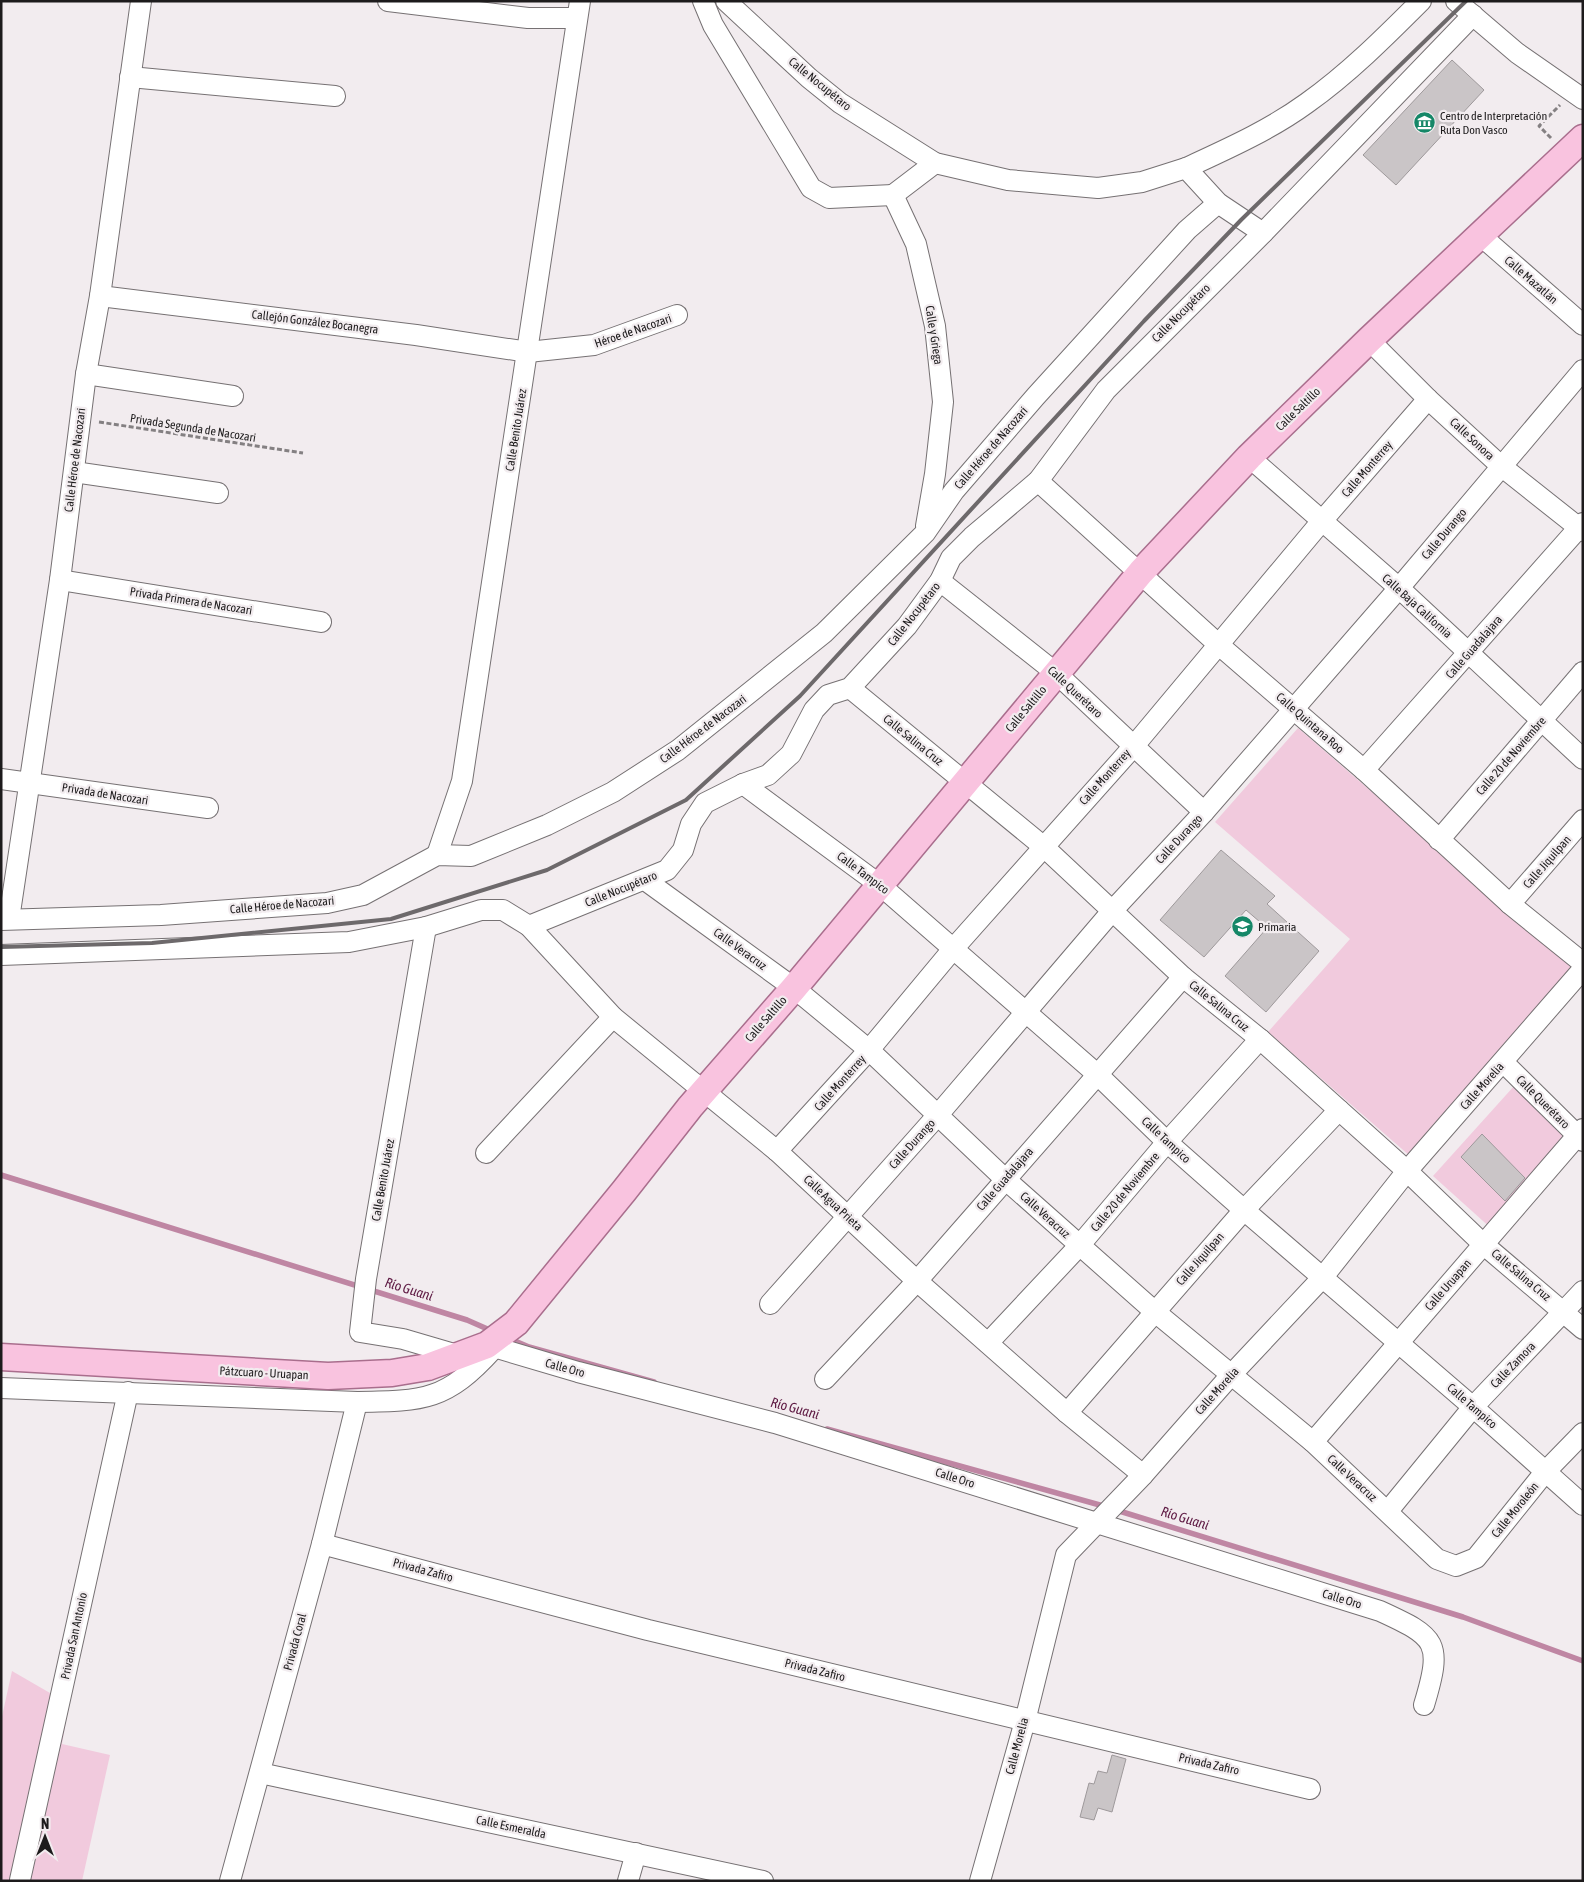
<svg xmlns="http://www.w3.org/2000/svg" width="1584" height="1882" viewBox="0 0 1584 1882" font-family="'Asap Condensed',sans-serif">
<rect width="100%" height="100%" fill="#f2ecef"/>
<g fill="#f1cadd">
<polygon points="1298,728 1583,975 1418,1163 1268,1032 1350,939 1215,822"/>
<polygon points="1515,1085 1576,1139 1493,1230 1433,1176"/>
<polygon points="12,1671 69,1704 62,1744 110,1755 82,1881 1,1881 1,1721"/>
</g>
<g fill="none" stroke-linecap="round" stroke-linejoin="round">
<g stroke="#bf86a3" stroke-width="5.5">
<polyline points="1,1175 467,1320 492,1331"/>
<polyline points="508,1338 529,1347 654,1382"/>
<polyline points="827,1429 1107,1507"/>
<polyline points="1116,1510 1463,1617 1583,1661"/>
</g>
</g>
<g fill="#cac5c7" stroke="#9e999b">
<polygon points="1452,60 1484,90 1396,185 1363,155"/>
<polygon points="1221,850 1275,896 1267,904 1319,951 1266,1012 1225,976 1267,928 1246,910 1204,957 1160,920"/>
<polygon points="1482,1134 1525,1178 1505,1201 1461,1157"/>
<polygon points="1112,1755 1126,1759 1112,1812 1098,1808 1094,1820 1080,1817 1089,1783 1094,1784 1098,1771 1107,1773"/>
</g>
<g fill="none" stroke-linecap="round" stroke-linejoin="round">
<defs>
<g id="minor">
<polyline points="388,1 528,18 577,18"/>
<polyline points="703,1 713,25 811,188 829,198 893,195"/>
<polyline points="726,1 809,78 840,103 935,163 1008,180 1098,188 1142,182 1186,168 1218,203 1263,233"/>
<polyline points="1456,1 1517,53 1583,99"/>
<polyline points="130,77 335,96"/>
<path d="M 1186,168 C 1227,149 1270,130 1307,103 C 1348,74 1385,37 1421,1"/>
<polyline points="893,195 916,244 935,326 943,402 935,474 926,526"/>
<polyline points="893,195 935,163"/>
<polyline points="1480,235 1583,325"/>
<polyline points="100,296 416,335 528,352 594,345 677,315"/>
<polyline points="1369,340 1428,399 1501,466 1583,531"/>
<polyline points="86,374 233,396"/>
<polyline points="1249,457 1399,588 1583,759"/>
<polyline points="74,472 218,493"/>
<polyline points="1038,481 1219,645 1364,770 1510,904 1583,963"/>
<polyline points="60,580 321,622"/>
<polyline points="940,581 1056,673 1204,812"/>
<polyline points="850,688 1044,847 1183,977 1260,1039 1407,1171 1483,1244 1583,1329"/>
<polyline points="1364,770 1583,523"/>
<polyline points="1,779 208,808"/>
<polyline points="743,784 880,885 1098,1075 1167,1142 1244,1210 1473,1407 1583,1505"/>
<polyline points="1439,840 1583,672"/>
<polyline points="437,855 462,781 580,1"/>
<polyline points="645,880 794,988 869,1050 1005,1179 1154,1311 1313,1442 1437,1559 1456,1566 1476,1558 1545,1472 1583,1433"/>
<polyline points="1510,904 1583,820"/>
<polyline points="9,919 60,580 86,374 100,296 141,1"/>
<polyline points="1,920 161,915 327,903 363,895 437,855 471,856 547,825 613,792 678,750 824,633 925,533 954,491 1036,396 1187,230 1218,203"/>
<polyline points="529,926 667,870 683,850 691,824 705,803 743,784 768,775 791,754 814,710 828,695 850,688 907,626 940,581 951,558 972,537 1038,481 1106,390 1263,233 1473,15"/>
<polyline points="426,927 366,1279 360,1332 403,1339 461,1356"/>
<polyline points="1,955 349,942 426,927 481,910 503,910 529,926 613,1017 777,1151 917,1281 1067,1413 1143,1475"/>
<polyline points="1503,1062 1583,1141"/>
<polyline points="777,1151 869,1050 953,949 1133,747 1321,522 1428,399"/>
<polyline points="486,1153 613,1017"/>
<polyline points="770,1304 937,1116 1113,910 1204,812 1399,588 1583,370"/>
<polyline points="988,1343 1079,1246 1167,1142 1260,1039"/>
<path d="M 487,1345 L 578,1372 L 775,1423 L 1380,1611 C 1437,1637 1443,1642 1424,1705"/>
<polyline points="825,1379 917,1281 1183,977"/>
<path d="M 1,1388 L 357,1402 C 424,1401 446,1401 493,1349"/>
<polyline points="1067,1413 1244,1210 1339,1110"/>
<polyline points="1313,1442 1583,1129"/>
<polyline points="1388,1511 1473,1407 1583,1291"/>
<polyline points="322,1544 648,1630 1310,1789"/>
<polyline points="260,1773 763,1881"/>
<polyline points="20,1880 128,1392"/>
<polyline points="230,1881 322,1544 357,1402"/>
<polyline points="628,1881 636,1853"/>
<polyline points="980,1881 1025,1721 1066,1555 1143,1475 1231,1375 1323,1277 1407,1171 1583,969"/>
</g>
<polyline id="major" points="1,1357 328,1376 392,1373 428,1367 487,1345 516,1323 624,1191 690,1107 794,988 1141,572 1249,457 1369,340 1583,138"/>
</defs>
<use href="#minor" stroke="#767173" stroke-width="22"/>
<use href="#major" stroke="#a96e8d" stroke-width="29"/>
<g stroke="#848082" stroke-width="3" stroke-dasharray="5 2.5" stroke-linecap="butt">
<polyline points="1551,138 1539,126 1560,105"/>
<polyline points="99,422 303,453"/>
</g>
<use href="#minor" stroke="#fff" stroke-width="20"/>
<use href="#major" stroke="#f9c3df" stroke-width="26"/>
<polyline stroke="#6d696b" stroke-width="4" points="1,947 152,943 391,919 547,870 686,800 800,696 1144,321 1241,220 1466,1"/>
</g>
<defs>
<symbol id="museum-disc" viewBox="-11 -11 22 22"><circle r="9.5" fill="#158767" stroke="#f2ecef"/><path d="M0-6L6-3V-2H-6V-3ZM-5-1h2V3h-2ZM-1-1h2V3h-2ZM3-1h2V3H3ZM-6 4H6V6H-6Z" fill="#fff"/></symbol>
<symbol id="school-disc" viewBox="-11 -11 22 22"><circle r="9.5" fill="#158767" stroke="#f2ecef"/><path d="M0-5L7-2L0 1L-7-2ZM-4 1L0 2.5L4 1V4Q0 6-4 4Z" fill="#fff"/></symbol>
</defs>
<g fill-rule="evenodd">
<use href="#museum-disc" x="1412" y="110" width="25" height="25"/>
<use href="#school-disc" x="1230" y="914" width="25" height="25"/>
</g>
<g text-anchor="middle" dominant-baseline="central" stroke-width="4.5" stroke-linejoin="round" paint-order="stroke">
<g font-size="12" fill="#1d1b1c" stroke="#f2ecef">
<text transform="translate(820 84) rotate(39)">Calle Nocupétaro</text>
<text transform="translate(1531 280) rotate(41)">Calle Mazatlán</text>
<text transform="translate(1181 313) rotate(-45)">Calle Nocupétaro</text>
<text transform="translate(315 322) rotate(7)">Callejón González Bocanegra</text>
<text transform="translate(633 331) rotate(-19)">Héroe de Nacozari</text>
<text transform="translate(934 335) rotate(81)">Calle y Griega</text>
<text transform="translate(1298 409) rotate(-44)">Calle Saltillo</text>
<text transform="translate(193 428) rotate(9)">Privada Segunda de Nacozari</text>
<text transform="translate(516 430) rotate(-81)">Calle Benito Juárez</text>
<text transform="translate(1472 439) rotate(43)">Calle Sonora</text>
<text transform="translate(991 448) rotate(-49)">Calle Héroe de Nacozari</text>
<text transform="translate(75 460) rotate(-83)">Calle Héroe de Nacozari</text>
<text transform="translate(1367 469) rotate(-49)">Calle Monterrey</text>
<text transform="translate(1444 534) rotate(-50)">Calle Durango</text>
<text transform="translate(191 601) rotate(9)">Privada Primera de Nacozari</text>
<text transform="translate(1417 606) rotate(42)">Calle Baja California</text>
<text transform="translate(914 614) rotate(-52)">Calle Nocupétaro</text>
<text transform="translate(1474 647) rotate(-49)">Calle Guadalajara</text>
<text transform="translate(1075 692) rotate(43)">Calle Querétaro</text>
<text transform="translate(1026 709) rotate(-50)">Calle Saltillo</text>
<text transform="translate(1310 723) rotate(41)">Calle Quintana Roo</text>
<text transform="translate(703 729) rotate(-37)">Calle Héroe de Nacozari</text>
<text transform="translate(913 740) rotate(39)">Calle Salina Cruz</text>
<text transform="translate(1511 756) rotate(-49)">Calle 20 de Noviembre</text>
<text transform="translate(1105 777) rotate(-48)">Calle Monterrey</text>
<text transform="translate(105 794) rotate(9)">Privada de Nacozari</text>
<text transform="translate(1179 839) rotate(-47)">Calle Durango</text>
<text transform="translate(1547 862) rotate(-49)">Calle Jiquilpan</text>
<text transform="translate(863 873) rotate(37)">Calle Tampico</text>
<text transform="translate(621 889) rotate(-22)">Calle Nocupétaro</text>
<text transform="translate(282 905) rotate(-5)">Calle Héroe de Nacozari</text>
<text transform="translate(740 949) rotate(36)">Calle Veracruz</text>
<text transform="translate(1219 1006) rotate(39)">Calle Salina Cruz</text>
<text transform="translate(766 1019) rotate(-49)">Calle Saltillo</text>
<text transform="translate(840 1083) rotate(-48)">Calle Monterrey</text>
<text transform="translate(1482 1086) rotate(-48)">Calle Morelia</text>
<text transform="translate(1543 1102) rotate(45)">Calle Querétaro</text>
<text transform="translate(1166 1140) rotate(43)">Calle Tampico</text>
<text transform="translate(912 1144) rotate(-48)">Calle Durango</text>
<text transform="translate(1005 1179) rotate(-49)">Calle Guadalajara</text>
<text transform="translate(383 1180) rotate(-80)">Calle Benito Juárez</text>
<text transform="translate(1125 1192) rotate(-50)">Calle 20 de Noviembre</text>
<text transform="translate(833 1203) rotate(43)">Calle Agua Prieta</text>
<text transform="translate(1045 1215) rotate(42)">Calle Veracruz</text>
<text transform="translate(1200 1259) rotate(-49)">Calle Jiquilpan</text>
<text transform="translate(1521 1275) rotate(40)">Calle Salina Cruz</text>
<text transform="translate(1448 1285) rotate(-49)">Calle Uruapan</text>
<text transform="translate(1513 1365) rotate(-46)">Calle Zamora</text>
<text transform="translate(565 1368) rotate(15)">Calle Oro</text>
<text transform="translate(264 1373) rotate(3)">Pátzcuaro - Uruapan</text>
<text transform="translate(1217 1391) rotate(-48)">Calle Morelia</text>
<text transform="translate(1472 1406) rotate(41)">Calle Tampico</text>
<text transform="translate(955 1478) rotate(18)">Calle Oro</text>
<text transform="translate(1352 1478) rotate(43)">Calle Veracruz</text>
<text transform="translate(1515 1510) rotate(-51)">Calle Moroleón</text>
<text transform="translate(423 1570) rotate(15)">Privada Zafiro</text>
<text transform="translate(1342 1599) rotate(17)">Calle Oro</text>
<text transform="translate(74 1636) rotate(-78)">Privada San Antonio</text>
<text transform="translate(295 1642) rotate(-75)">Privada Coral</text>
<text transform="translate(815 1670) rotate(14)">Privada Zafiro</text>
<text transform="translate(1017 1746) rotate(-75)">Calle Morelia</text>
<text transform="translate(1209 1764) rotate(13)">Privada Zafiro</text>
<text transform="translate(511 1827) rotate(12)">Calle Esmeralda</text>
</g>
<g font-size="12" fill="#1d1b1c" stroke="#f2ecef" text-anchor="start">
<text x="1440" y="116">Centro de Interpretación<tspan x="1440" dy="14">Ruta Don Vasco</tspan></text>
<text x="1258" y="927">Primaria</text>
</g>
<g font-size="14" font-style="italic" fill="#5e1a43" stroke="#f2ecef">
<text transform="translate(409 1289) rotate(17)">Río Guani</text>
<text transform="translate(795 1408) rotate(15)">Río Guani</text>
<text transform="translate(1185 1518) rotate(17)">Río Guani</text>
</g>
</g>
<rect width="1584" height="1882" fill="none" stroke="#1d1b1c" stroke-width="5"/>
<g transform="translate(45 1837)" stroke="#f2ecef" stroke-width="4" paint-order="stroke">
<path d="M0-4L9 19L0 12L-9 19Z" fill="#1d1b1c"/>
<text y="-8" font-size="14" font-weight="bold" text-anchor="middle" fill="#1d1b1c">N</text>
</g>
</svg>
